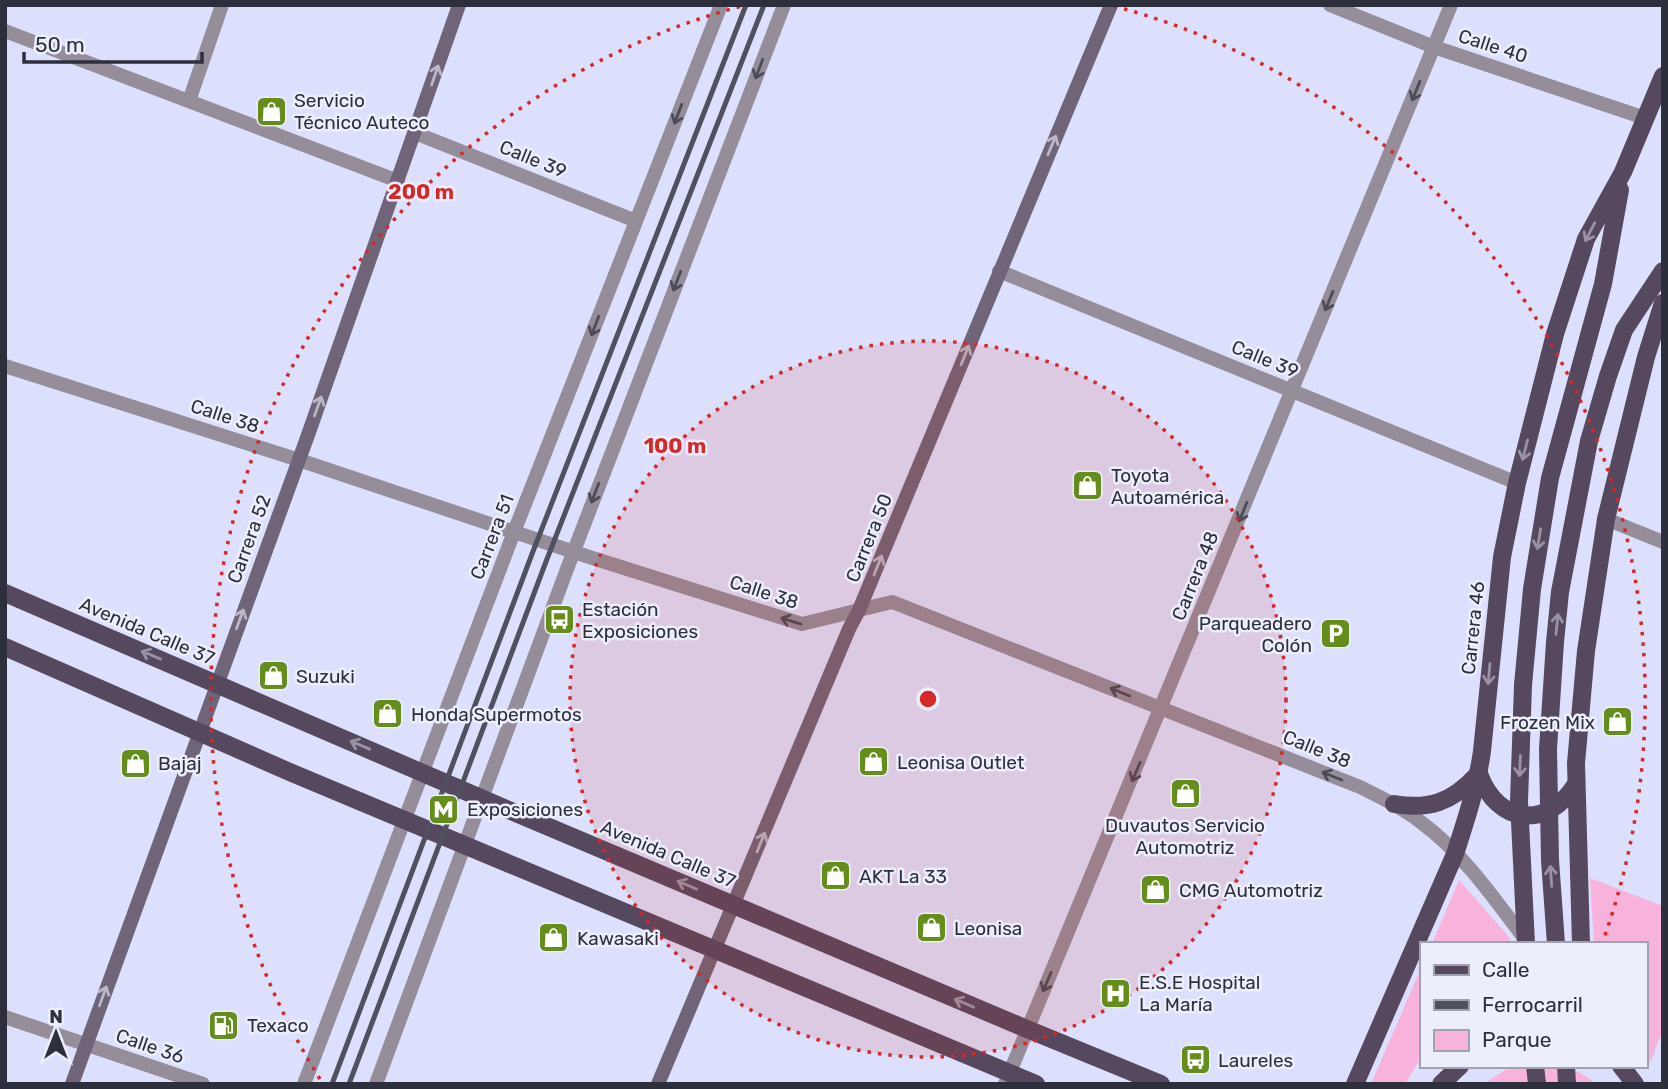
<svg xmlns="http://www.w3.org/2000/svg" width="1668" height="1089" viewBox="0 0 1668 1089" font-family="Rubik,sans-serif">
<rect width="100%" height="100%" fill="#dde0fc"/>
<g fill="#f8b3dd">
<polygon points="1590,878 1663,906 1663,1029 1651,1061 1645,1057 1645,944 1594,944"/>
<polygon points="1459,880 1509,937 1511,944 1432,944"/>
<polygon points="1421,968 1421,1058 1405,1084 1371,1084"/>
<path d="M 1511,1066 C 1546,1066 1568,1060 1596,1084 L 1484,1084 Z"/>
</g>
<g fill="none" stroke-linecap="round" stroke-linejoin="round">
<g stroke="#958d9a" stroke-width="14">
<polyline points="1330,5 1434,47 1645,118"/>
<polyline points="5,31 398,181"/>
<polyline points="189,101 222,5"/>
<polyline points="415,133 636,221"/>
<polyline points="999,271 1517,483"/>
<polyline points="5,366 299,460"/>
<polyline points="1606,519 1663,542"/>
</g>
<g stroke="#958d9a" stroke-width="14">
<path d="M 299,460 L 586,556 L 802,624 L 892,602 L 900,605 L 1360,787 C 1382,798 1403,808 1422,823 C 1464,854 1496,901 1527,942"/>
<polyline points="5,1017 203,1084"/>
<polyline points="304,1084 514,532 721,5"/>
<polyline points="376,1084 567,569 784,5"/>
<polyline points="1005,1084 1451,5"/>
</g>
<g stroke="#706578" stroke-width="14">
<polyline points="72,1084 308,435 459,5"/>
<polyline points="658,1084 849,629 859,610 1111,5"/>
</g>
<g stroke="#56485f" stroke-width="18">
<polyline points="5,593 511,811 1027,1029 1161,1084"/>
<polyline points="5,647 292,773 1036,1084"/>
<path d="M 1479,774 C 1498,825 1547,830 1576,784"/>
<path d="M 1394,804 C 1429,810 1452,802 1476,776"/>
<polyline points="1526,944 1519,801 1523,685 1532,589 1550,478 1603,284 1620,190"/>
<polyline points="1556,944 1550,860 1548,749 1555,642 1560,592 1589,441 1608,376 1624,330 1663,271"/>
<polyline points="1581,944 1576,763 1586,651 1606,519 1646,357 1663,303"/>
<polyline points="1535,1066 1537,1084"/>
<polyline points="1566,1066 1567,1084"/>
<polyline points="1621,1066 1635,1084"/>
<path d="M 1355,1084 L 1455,854 C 1466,820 1477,787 1482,751 L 1502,557 L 1517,483 L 1555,334 L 1586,239 L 1623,172 L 1663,76"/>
<polyline points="1441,1084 1460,1066"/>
</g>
<g stroke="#4f5060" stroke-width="5">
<polyline points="332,1084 532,554 746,5"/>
<polyline points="349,1084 547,559 764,5"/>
</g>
</g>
<defs><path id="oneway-shaft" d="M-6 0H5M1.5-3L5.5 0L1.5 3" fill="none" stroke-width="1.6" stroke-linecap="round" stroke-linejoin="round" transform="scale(1.75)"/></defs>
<g stroke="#4d4b58">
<use href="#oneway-shaft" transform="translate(759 69) rotate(111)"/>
<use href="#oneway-shaft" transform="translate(1416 91) rotate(112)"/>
<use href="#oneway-shaft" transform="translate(678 114) rotate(111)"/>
<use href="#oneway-shaft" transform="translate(677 281) rotate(111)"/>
<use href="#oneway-shaft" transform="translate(1329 301) rotate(112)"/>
<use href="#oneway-shaft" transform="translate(595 326) rotate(111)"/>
<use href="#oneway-shaft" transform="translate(595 493) rotate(111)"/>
<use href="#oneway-shaft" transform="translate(1243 512) rotate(112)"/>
<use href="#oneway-shaft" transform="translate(791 621) rotate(-163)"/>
<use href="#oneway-shaft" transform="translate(1120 692) rotate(-158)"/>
<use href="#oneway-shaft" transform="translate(1136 772) rotate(113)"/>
<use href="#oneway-shaft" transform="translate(1332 776) rotate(-158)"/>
<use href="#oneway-shaft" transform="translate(1047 982) rotate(113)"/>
</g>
<g stroke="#bab7c7">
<use href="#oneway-shaft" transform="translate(435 75) rotate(-71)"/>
<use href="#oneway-shaft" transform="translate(1052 145) rotate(-67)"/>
<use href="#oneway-shaft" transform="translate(965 355) rotate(-68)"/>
<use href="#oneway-shaft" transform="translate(318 406) rotate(-70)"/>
<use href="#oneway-shaft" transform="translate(878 565) rotate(-68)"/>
<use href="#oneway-shaft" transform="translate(240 619) rotate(-70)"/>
<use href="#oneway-shaft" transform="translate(761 842) rotate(-68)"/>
<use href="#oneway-shaft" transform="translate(103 996) rotate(-70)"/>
</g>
<g stroke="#9a93a6">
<use href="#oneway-shaft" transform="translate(1590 232) rotate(117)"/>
<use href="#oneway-shaft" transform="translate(1525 450) rotate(104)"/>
<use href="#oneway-shaft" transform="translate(1539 539) rotate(99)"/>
<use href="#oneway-shaft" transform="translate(1557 624) rotate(-84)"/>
<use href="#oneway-shaft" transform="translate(151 655) rotate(-157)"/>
<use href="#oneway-shaft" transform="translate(1489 674) rotate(95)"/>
<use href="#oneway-shaft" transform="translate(360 745) rotate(-157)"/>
<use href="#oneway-shaft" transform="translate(1520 766) rotate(92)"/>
<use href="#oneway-shaft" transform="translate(1551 876) rotate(-94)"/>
<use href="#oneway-shaft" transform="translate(687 885) rotate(-157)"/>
<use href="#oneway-shaft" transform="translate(964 1003) rotate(-157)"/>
</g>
<circle cx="928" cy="699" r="358" fill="#d62828" fill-opacity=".12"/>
<g fill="none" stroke="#d62828" stroke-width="3.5" stroke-dasharray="3.5 7">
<circle cx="928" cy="699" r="358"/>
<path d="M320 1079A717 717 0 0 1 742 6M1114 6A717 717 0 0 1 1604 938"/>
</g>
<defs>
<symbol id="shop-square" viewBox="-11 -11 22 22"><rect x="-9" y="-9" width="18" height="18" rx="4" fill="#658d1c" stroke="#eceefc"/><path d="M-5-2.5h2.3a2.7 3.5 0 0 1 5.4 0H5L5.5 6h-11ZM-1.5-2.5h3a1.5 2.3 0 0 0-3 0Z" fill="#fff"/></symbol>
<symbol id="bus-square" viewBox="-11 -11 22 22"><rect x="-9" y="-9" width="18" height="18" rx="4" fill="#658d1c" stroke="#eceefc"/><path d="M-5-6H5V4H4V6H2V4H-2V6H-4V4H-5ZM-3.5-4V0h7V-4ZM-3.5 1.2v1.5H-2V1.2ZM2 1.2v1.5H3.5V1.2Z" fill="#fff"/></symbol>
<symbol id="parking-square" viewBox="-11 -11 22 22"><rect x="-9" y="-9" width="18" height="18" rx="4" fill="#658d1c" stroke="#eceefc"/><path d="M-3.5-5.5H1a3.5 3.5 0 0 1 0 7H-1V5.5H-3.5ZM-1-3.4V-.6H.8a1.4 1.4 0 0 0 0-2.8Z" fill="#fff"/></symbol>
<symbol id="metro-square" viewBox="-11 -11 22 22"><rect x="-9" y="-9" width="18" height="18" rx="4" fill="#658d1c" stroke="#eceefc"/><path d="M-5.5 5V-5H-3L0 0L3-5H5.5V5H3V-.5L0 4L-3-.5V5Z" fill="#fff"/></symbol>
<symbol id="hospital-square" viewBox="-11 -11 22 22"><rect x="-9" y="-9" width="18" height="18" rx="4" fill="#658d1c" stroke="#eceefc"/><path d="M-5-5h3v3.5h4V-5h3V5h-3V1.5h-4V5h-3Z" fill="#fff"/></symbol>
<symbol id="fuel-square" viewBox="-11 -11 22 22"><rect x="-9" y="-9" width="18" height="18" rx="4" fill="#658d1c" stroke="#eceefc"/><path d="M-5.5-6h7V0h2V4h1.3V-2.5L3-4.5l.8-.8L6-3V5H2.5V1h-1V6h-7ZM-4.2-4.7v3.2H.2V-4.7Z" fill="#fff"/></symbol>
</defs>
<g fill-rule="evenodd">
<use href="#shop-square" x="254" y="94" width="35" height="35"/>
<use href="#shop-square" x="1070" y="468" width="35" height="35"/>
<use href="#bus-square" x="542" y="602" width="35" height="35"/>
<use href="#parking-square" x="1318" y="616" width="35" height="35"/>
<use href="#shop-square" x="256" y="658" width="35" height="35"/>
<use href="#shop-square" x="370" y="696" width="35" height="35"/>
<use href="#shop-square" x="1600" y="704" width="35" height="35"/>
<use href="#shop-square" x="856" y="744" width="35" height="35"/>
<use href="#shop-square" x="118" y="746" width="35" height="35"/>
<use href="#shop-square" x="1168" y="776" width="35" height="35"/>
<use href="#metro-square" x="426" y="792" width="35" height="35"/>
<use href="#shop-square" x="818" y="858" width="35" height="35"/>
<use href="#shop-square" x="1138" y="872" width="35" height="35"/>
<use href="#shop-square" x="914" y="910" width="35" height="35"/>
<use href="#shop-square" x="536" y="920" width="35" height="35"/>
<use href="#hospital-square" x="1098" y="976" width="35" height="35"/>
<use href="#fuel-square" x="206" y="1008" width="35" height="35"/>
<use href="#bus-square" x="1178" y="1042" width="35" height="35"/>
</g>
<g text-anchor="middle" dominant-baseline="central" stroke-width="5" stroke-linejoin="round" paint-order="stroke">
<g font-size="19" fill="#2e2f3c" stroke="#eceefc">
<text transform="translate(1493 46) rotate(18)">Calle 40</text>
<text transform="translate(533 159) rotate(22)">Calle 39</text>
<text transform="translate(1265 359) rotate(22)">Calle 39</text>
<text transform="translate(225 416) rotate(18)">Calle 38</text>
<text transform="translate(492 537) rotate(-69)">Carrera 51</text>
<text transform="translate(869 538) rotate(-68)">Carrera 50</text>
<text transform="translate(249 539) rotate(-70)">Carrera 52</text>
<text transform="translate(1195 576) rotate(-68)">Carrera 48</text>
<text transform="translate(764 592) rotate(18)">Calle 38</text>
<text transform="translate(1473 628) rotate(-84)">Carrera 46</text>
<text transform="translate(147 631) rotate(23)">Avenida Calle 37</text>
<text transform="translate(1317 749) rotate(22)">Calle 38</text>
<text transform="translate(668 854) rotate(23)">Avenida Calle 37</text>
<text transform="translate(150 1046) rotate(19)">Calle 36</text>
</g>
<g font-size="19" fill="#2e2f3c" stroke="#eceefc" text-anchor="start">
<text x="294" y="100">Servicio<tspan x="294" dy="22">Técnico Auteco</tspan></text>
<text x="1111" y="475">Toyota<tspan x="1111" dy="22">Autoamérica</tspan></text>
<text x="582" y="609">Estación<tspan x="582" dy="22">Exposiciones</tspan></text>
<text x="1312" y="623" text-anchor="end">Parqueadero<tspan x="1312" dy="22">Colón</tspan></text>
<text x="296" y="676">Suzuki</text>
<text x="411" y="714">Honda Supermotos</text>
<text x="1595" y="722" text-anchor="end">Frozen Mix</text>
<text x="897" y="762">Leonisa Outlet</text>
<text x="158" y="763">Bajaj</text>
<text x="467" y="809">Exposiciones</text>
<text x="1185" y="825" text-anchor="middle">Duvautos Servicio<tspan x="1185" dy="22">Automotriz</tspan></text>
<text x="859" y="876">AKT La 33</text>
<text x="1179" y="890">CMG Automotriz</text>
<text x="954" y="928">Leonisa</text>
<text x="577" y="938">Kawasaki</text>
<text x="1139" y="982">E.S.E Hospital<tspan x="1139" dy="22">La María</tspan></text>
<text x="247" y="1025">Texaco</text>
<text x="1218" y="1060">Laureles</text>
</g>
</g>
<circle cx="928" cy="699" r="10" fill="#d62828" stroke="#eceefc" stroke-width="3.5"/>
<g font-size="21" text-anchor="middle" font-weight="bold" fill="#d62828" stroke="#eceefc" stroke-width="5" stroke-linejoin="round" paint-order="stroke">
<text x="421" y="199">200 m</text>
<text x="675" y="453">100 m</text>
</g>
<rect width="1668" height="1089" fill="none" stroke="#2e2f3c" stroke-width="14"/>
<rect x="1420" y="942" width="228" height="126" fill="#eceefc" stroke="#a0a2af" stroke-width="2"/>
<rect x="1434" y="965" width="35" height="10" fill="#56485f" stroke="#a0a2af" stroke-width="2"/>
<text x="1482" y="977" font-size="21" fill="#2e2f3c">Calle</text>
<rect x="1434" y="1000" width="35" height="10" fill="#4f5060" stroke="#a0a2af" stroke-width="2"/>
<text x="1482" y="1012" font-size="21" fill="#2e2f3c">Ferrocarril</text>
<rect x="1434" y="1030" width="35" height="21" fill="#f8b3dd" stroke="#a0a2af" stroke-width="2"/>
<text x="1482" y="1047" font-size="21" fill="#2e2f3c">Parque</text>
<g transform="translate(56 1033)" stroke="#eceefc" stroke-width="5" paint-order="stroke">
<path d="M0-5L12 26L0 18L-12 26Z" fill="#2e2f3c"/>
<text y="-10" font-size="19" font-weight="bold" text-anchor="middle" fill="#2e2f3c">N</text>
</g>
<path d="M24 52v10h178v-10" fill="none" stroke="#2e2f3c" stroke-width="3.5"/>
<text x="35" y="52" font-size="21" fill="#2e2f3c" stroke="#eceefc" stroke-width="5" paint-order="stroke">50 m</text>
</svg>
